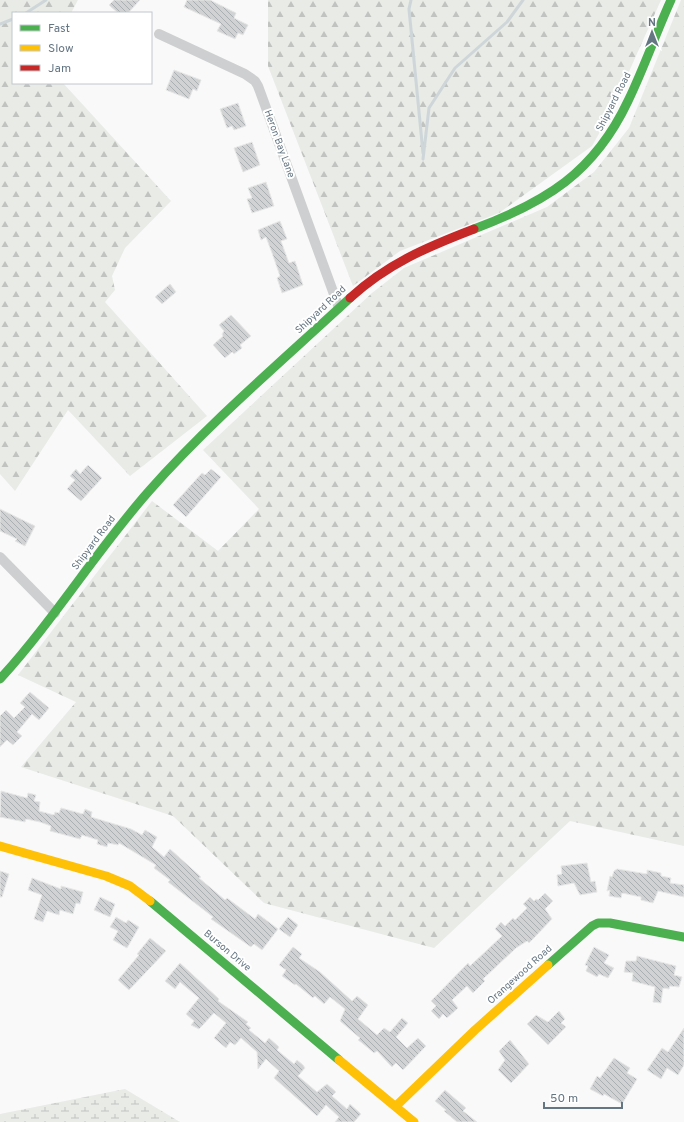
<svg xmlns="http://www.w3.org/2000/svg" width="684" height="1122" viewBox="0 0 684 1122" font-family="Overpass,sans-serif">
<defs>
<pattern id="forest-firs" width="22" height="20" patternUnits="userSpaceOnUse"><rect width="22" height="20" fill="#e8ebe6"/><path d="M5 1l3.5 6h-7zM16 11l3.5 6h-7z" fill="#c0c3c0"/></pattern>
<pattern id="wetland-marsh" width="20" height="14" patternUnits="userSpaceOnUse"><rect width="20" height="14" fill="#e8ebe6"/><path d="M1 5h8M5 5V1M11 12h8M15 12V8" fill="none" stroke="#c0c3c0"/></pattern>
<pattern id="building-back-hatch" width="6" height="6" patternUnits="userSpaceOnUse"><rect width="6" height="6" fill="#d0d2d3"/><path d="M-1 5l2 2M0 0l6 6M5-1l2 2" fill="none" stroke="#acafb1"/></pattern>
</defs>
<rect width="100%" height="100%" fill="#f9f9f9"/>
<g fill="url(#forest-firs)">
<polygon points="0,0 78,0 71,13 13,13 13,83 63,83 171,201 125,248 112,276 115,290 105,302 207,416 130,476 68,410 15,491 0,474"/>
<polygon points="268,0 661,0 610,114 592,146 499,213 400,251 353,286 268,66"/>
<polygon points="681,0 684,0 684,846 570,821 434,948 264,903 173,816 21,767 76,702 18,675 152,501 218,551 259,509 203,450 372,293 404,268 547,207 594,172 629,128"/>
</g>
<polygon fill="url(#wetland-marsh)" points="125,1089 180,1122 0,1122 0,1114"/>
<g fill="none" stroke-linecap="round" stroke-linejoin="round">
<g stroke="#ced6d9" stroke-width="3">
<polyline points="411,0 409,9 423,153"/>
<polyline points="26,13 46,0"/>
<polyline points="0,24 13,19"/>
<polyline points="423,159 429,108 455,68 507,22 523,0"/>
</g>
</g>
<g fill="url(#building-back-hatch)" stroke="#e8e8e8">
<polygon points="114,0 140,0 128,13 118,13 109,5"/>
<polygon points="187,0 210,0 236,13 234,18 248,25 243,35 238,33 235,39 217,31 221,24 184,7"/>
<polygon points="174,70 201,80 197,91 193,89 189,99 166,90"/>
<polygon points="238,103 246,126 234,130 232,126 227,128 220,109"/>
<polygon points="252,142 260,165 243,172 234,148"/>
<polygon points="266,182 274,206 252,213 247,199 252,198 248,188"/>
<polygon points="280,221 287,239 281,241 289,263 295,261 303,285 282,293 277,278 280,276 272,253 266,237 261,240 258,230"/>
<polygon points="170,284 176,292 162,304 155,297"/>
<polygon points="231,315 251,336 240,345 242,348 234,354 232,352 225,358 213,345 223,336 222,334 224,331 219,325"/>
<polygon points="88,465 102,478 81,501 67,489 75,480 70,476 76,469 80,474"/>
<polygon points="211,469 221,477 186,517 173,505 202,473 205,475"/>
<polygon points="0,509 35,526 25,546 15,541 17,539 0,531"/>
<polygon points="30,692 49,708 39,720 32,714 17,732 22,736 13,745 7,740 0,747 0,716 6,710 14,718 25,707 20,703"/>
<polygon points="1,791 27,798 28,793 36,795 34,801 40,802 39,811 54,815 55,812 59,813 61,808 83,814 85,809 92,812 91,817 131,829 142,835 145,830 157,837 152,847 164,857 170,849 201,877 199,878 225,900 227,898 255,919 258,914 278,929 262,950 254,944 251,947 211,919 213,917 168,882 170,880 154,868 156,865 119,843 118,845 108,843 107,847 97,844 98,840 82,835 80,839 50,831 51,826 40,822 26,819 25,822 0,817"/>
<polygon points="587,863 591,882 595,881 597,892 580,895 574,883 558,886 557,875 562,874 561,866"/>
<polygon points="617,869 647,874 647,870 661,873 661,876 671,878 670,883 684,885 684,897 658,891 653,903 641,900 641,897 622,893 621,898 609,896 610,890 607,891 610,876 612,877 614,871"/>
<polygon points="0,871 9,874 2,897 0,897"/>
<polygon points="32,878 61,889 61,886 83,892 80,904 76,903 73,914 60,910 59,915 47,911 43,922 34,919 42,895 28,890"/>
<polygon points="545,893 553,901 545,909 552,919 529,943 527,941 516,948 483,979 485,981 473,993 467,986 452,1000 458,1008 447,1018 443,1014 439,1019 431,1011 436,1006 431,1001 468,963 470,966 502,936 495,929 501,922 505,926 513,918 515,920 527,908 523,904 530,897 534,901 536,899 538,900"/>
<polygon points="100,897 115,904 110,917 94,910"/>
<polygon points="116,917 126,923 128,920 139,927 127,948 113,940 118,931 110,927"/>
<polygon points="288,917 298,925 290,937 279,929"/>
<polygon points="150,938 166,951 129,990 118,980 139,955 137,954"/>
<polygon points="293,947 302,954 299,958 320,972 352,1001 357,996 368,1005 358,1019 377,1035 384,1028 390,1032 402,1018 408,1023 396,1037 407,1048 418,1038 426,1046 403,1070 396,1063 392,1067 377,1051 374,1053 362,1043 358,1040 360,1038 340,1021 345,1009 330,997 324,1004 315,996 313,998 296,984 295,985 282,976 286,970 279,965"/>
<polygon points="594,947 609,955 604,963 614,968 608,978 599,974 597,977 586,971 588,966 585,965"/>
<polygon points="637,956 676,966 674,975 682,977 679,987 670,986 669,989 663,988 661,1003 653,1002 655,987 632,981 633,973 624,972 626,961 636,961"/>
<polygon points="180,963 219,999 218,1001 248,1022 246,1024 251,1028 249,1030 265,1043 269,1038 279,1047 277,1050 294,1064 297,1060 303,1065 305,1068 298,1076 317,1092 327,1084 336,1092 332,1096 347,1109 350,1104 361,1114 354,1122 335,1122 339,1117 326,1105 317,1116 274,1078 279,1071 266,1059 258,1069 257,1052 241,1038 235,1045 230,1042 226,1048 214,1038 226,1023 214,1013 199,1029 191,1025 194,1021 186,1014 199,998 180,982 175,989 165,981"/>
<polygon points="559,1011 565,1019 561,1023 566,1027 548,1045 527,1024 536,1015 548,1022"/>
<polygon points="684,1028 684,1065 678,1075 667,1068 661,1079 647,1070 662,1048 668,1052"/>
<polygon points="510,1040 529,1064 511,1083 498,1070 505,1060 499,1051"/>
<polygon points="614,1058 630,1068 627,1073 637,1079 622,1104 604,1094 603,1096 590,1089 597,1076 600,1078"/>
<polygon points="445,1090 466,1108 463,1111 477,1122 457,1122 444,1111 446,1110 435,1101"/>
</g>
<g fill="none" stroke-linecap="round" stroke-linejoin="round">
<g stroke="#cecfd0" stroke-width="10">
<polyline points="159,34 245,74 255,81 258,86 339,308"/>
<polyline points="0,557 55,613"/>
</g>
<g stroke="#4caf50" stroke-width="9">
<path d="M 474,229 C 546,202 594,173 628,101 C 644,68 656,33 671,0"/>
<path d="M 0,679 C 54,620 96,551 149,491 C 210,422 282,361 350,298"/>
<polyline points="150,901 339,1060"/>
<polyline points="548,965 592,926 598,923 610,923 684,937"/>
</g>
<g stroke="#ffc107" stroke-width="9">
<polyline points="0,846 106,876 130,886 150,901"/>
<polyline points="339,1060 414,1122"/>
<polyline points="396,1106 475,1030 548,965"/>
</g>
<path stroke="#c62828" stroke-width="9" d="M 350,298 C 387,264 427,247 474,229"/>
</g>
<g text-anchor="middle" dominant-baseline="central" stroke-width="4" stroke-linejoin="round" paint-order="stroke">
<g font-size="10" fill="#657683" stroke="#fff">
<text transform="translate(614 102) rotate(-63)">Shipyard Road</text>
<text transform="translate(279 144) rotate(70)">Heron Bay Lane</text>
<text transform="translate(321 310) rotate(-43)">Shipyard Road</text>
<text transform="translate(94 543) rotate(-53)">Shipyard Road</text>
<text transform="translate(227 951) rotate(40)">Burson Drive</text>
<text transform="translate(520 975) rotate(-42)">Orangewood Road</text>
</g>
</g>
<rect x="12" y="12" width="140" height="72" fill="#ffffff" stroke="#c1c8cd"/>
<rect x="20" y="25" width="20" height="6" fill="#4caf50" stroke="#c1c8cd"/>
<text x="48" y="32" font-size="12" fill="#657683">Fast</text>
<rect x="20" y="45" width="20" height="6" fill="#ffc107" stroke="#c1c8cd"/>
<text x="48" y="52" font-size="12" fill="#657683">Slow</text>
<rect x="20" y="65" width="20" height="6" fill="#c62828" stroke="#c1c8cd"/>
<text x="48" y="72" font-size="12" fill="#657683">Jam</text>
<g transform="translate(652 32)" stroke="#ffffff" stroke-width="3" paint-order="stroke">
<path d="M0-3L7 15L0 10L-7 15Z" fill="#657683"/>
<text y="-6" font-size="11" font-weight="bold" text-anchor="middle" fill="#657683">N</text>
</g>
<path d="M544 1102v6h78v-6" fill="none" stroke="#657683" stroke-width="2"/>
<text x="550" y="1102" font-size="12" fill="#657683" stroke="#ffffff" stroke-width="3" paint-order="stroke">50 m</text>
</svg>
